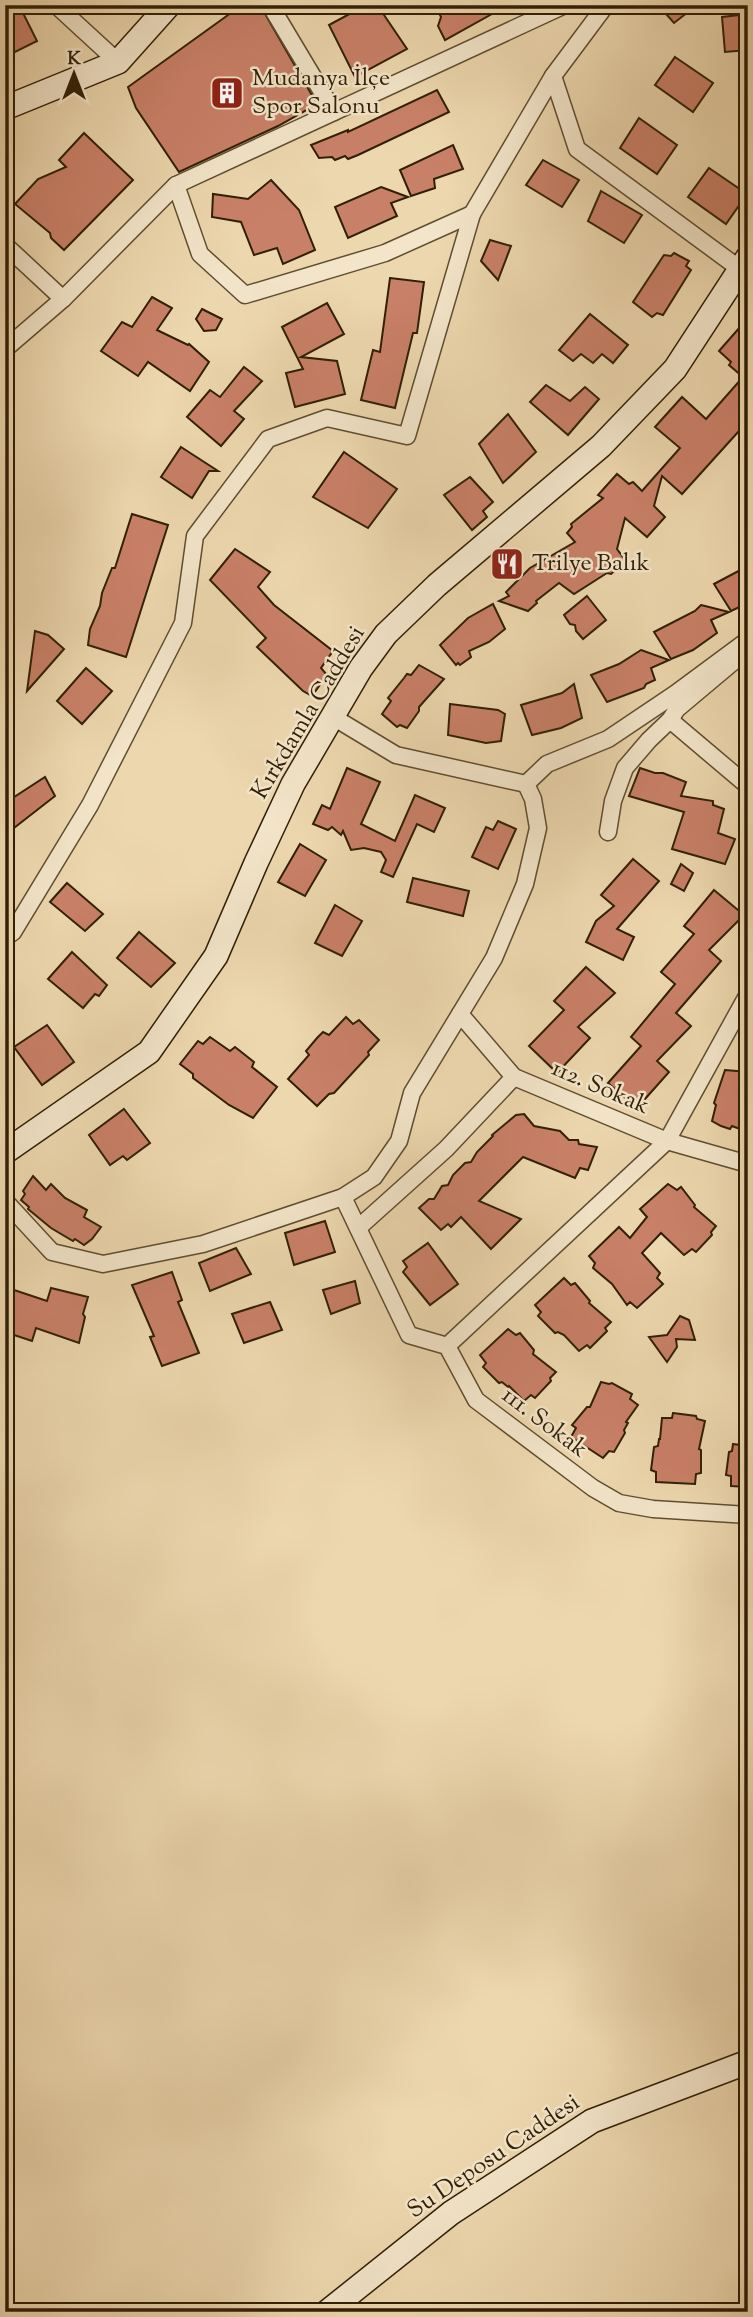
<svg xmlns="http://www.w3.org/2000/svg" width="753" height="2317" viewBox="0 0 753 2317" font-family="'Sorts Mill Goudy',serif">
<rect width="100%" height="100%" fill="#edd7ae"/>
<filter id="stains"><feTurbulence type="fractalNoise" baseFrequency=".00286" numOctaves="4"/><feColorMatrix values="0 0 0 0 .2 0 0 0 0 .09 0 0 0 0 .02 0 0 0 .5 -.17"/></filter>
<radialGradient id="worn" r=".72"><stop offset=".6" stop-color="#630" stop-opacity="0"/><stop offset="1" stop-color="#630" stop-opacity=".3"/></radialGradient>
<g fill="#c98068" stroke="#301f06" stroke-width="2">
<polygon points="19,5 37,41 5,57 5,11"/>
<polygon points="242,5 260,5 317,104 278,126 179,172 136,108 128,87"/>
<polygon points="366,5 396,5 384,15 407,49 355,77 329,25"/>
<polygon points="435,5 508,5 445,40 438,26 441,17"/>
<polygon points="658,5 697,5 674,23"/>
<polygon points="748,14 748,50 725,52 722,17"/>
<polygon points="675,57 713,83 693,112 655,85"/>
<polygon points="437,90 449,112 358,155 348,159 345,156 335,160 332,157 319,158 311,145 348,130 348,132"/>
<polygon points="639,118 677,145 657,174 620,148"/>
<polygon points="84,133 133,180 64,250 51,238 50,233 15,204 38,179 66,167 59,160"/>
<polygon points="453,145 463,169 434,179 435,188 411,196 400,170"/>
<polygon points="543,160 579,180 562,207 526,185"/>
<polygon points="709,168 747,194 726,224 688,197"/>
<polygon points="271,180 299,210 315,250 283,264 277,248 254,255 241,222 212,217 213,194 248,199"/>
<polygon points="381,187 408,197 391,203 397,216 348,238 335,207"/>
<polygon points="601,191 642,215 624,243 588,221"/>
<polygon points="490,240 511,246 498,280 481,261"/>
<polygon points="674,253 689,261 686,266 691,270 663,315 657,313 652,317 633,302 664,255 671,256"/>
<polygon points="390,278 424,282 417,333 413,333 395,408 361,400 373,350 380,352"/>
<polygon points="152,297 172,308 157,330 188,345 189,344 209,362 190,391 148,362 138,376 101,351 122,322 132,327"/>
<polygon points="327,303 344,334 301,357 337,361 345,394 295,407 286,373 303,369 282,327"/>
<polygon points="202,309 222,319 216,330 204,331 196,319"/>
<polygon points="590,314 628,345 613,363 602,354 593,363 581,354 573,361 559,350"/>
<polygon points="748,318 748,421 682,494 662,476 654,506 665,517 647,537 625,518 617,549 626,561 611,574 607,573 574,594 559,583 536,601 537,603 528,611 499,601 509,596 506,592 530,568 575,542 567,533 572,527 571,524 603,498 598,495 617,474 629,484 633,482 642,491 680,448 655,427 682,397 706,419 743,377 729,365 731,362 719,351"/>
<polygon points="244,367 262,381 234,411 244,419 221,446 187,417 210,390 220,397"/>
<polygon points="546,385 570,401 585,387 599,399 568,435 530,402"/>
<polygon points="508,414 536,452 503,483 479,444"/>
<polygon points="181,447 218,471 209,471 192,498 161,477"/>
<polygon points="344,452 397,489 368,528 313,497"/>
<polygon points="470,477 493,502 483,511 487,517 472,530 444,495"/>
<polygon points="132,514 168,525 126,657 88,645 90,629 100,606 102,593 112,568 115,568"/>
<polygon points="235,549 270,572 258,587 274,605 333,651 321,668 327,675 312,696 303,691 257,647 266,638 210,580"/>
<polygon points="748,566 748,603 731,611 714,584"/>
<polygon points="587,596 606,620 583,639 576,631 575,625 570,624 564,615"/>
<polygon points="493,604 505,629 489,642 469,651 471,657 460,665 458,663 456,665 440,645 468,618"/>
<polygon points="701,605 729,612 711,620 717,633 693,650 671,659 654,632 695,611"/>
<polygon points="35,631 48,635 64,649 27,691"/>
<polygon points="641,650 669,660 651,668 655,680 646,684 644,688 607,702 591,675 619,664"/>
<polygon points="419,665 444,679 419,707 419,711 407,728 400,725 397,727 382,714 391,701 388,698 404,678 407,674 411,675"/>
<polygon points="86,668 112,691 82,724 57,701"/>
<polygon points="574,684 582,718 561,728 532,735 521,705 562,693"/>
<polygon points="450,704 498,710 505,714 501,741 486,743 448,735"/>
<polygon points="347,768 380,782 361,824 395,841 415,795 445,808 434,832 417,824 393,877 381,872 386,860 381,852 364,848 351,850 343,831 341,835 332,827 328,830 313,824 322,805 330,809"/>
<polygon points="640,768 655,773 663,773 686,782 681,796 713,801 713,805 724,809 718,833 735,839 725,864 672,849 684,812 629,796"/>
<polygon points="45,777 55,796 5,835 5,803"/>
<polygon points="498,821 516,829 498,869 472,857 486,827 493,830"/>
<polygon points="300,844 326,860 305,896 278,882"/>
<polygon points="633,859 659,881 617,929 634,937 623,960 586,942 596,921 614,906 601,895"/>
<polygon points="681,864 693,873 684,891 671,884"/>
<polygon points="413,878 469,891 463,916 407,902"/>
<polygon points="67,883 103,914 85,931 50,902"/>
<polygon points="714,890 744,915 709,950 721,961 676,1013 691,1026 657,1061 669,1072 637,1108 608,1083 641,1046 631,1037 675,984 661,972 694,934 684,926"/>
<polygon points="335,905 362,921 342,956 315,943"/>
<polygon points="139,932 175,963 151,987 117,958"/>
<polygon points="72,952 107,985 99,996 95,994 83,1008 48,979"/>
<polygon points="586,967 615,993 578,1027 590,1038 557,1073 529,1046 564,1010 554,1001"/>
<polygon points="346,1017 353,1024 359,1020 379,1040 368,1052 369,1055 334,1093 329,1094 317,1106 288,1079 309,1055 306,1051 317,1038 323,1032 329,1035"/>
<polygon points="47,1025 74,1062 42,1085 14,1047"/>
<polygon points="210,1037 230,1051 235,1047 254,1062 252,1067 277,1087 253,1118 229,1105 193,1078 193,1074 180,1064 198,1041 203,1044"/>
<polygon points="725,1070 748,1072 748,1132 732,1126 730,1129 721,1126 712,1121 716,1105 714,1103"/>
<polygon points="124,1109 150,1143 127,1160 123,1156 110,1165 89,1135"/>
<polygon points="524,1114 534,1126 560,1131 569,1140 578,1140 579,1144 597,1147 588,1170 580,1168 575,1178 523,1157 479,1201 521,1219 491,1249 461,1217 451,1227 448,1224 441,1230 419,1208 429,1199 434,1199 442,1186 448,1185 453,1175 465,1163 471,1162 477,1152 493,1136 492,1135 516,1115"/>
<polygon points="33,1176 46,1190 51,1184 65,1198 87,1210 84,1217 101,1227 92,1239 84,1245 75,1239 73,1241 51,1228 28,1209 29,1207 21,1200 25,1194 23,1191"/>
<polygon points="668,1184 677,1190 681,1187 695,1205 694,1207 716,1226 711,1232 712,1235 696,1252 692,1249 684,1255 661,1233 642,1253 660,1273 657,1278 663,1284 637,1308 630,1302 627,1305 612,1284 593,1268 595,1263 589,1256 619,1227 630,1238 647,1217 640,1209"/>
<polygon points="325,1221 335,1252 294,1265 285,1233"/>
<polygon points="428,1243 458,1284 430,1305 403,1272 407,1267 403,1261"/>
<polygon points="236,1248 251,1274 210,1291 199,1263"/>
<polygon points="172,1272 182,1300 178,1302 199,1353 162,1366 150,1337 154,1336 132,1285"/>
<polygon points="564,1278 571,1285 575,1283 590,1301 589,1303 611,1322 605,1328 607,1331 590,1348 587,1345 579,1351 564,1335 558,1332 555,1333 538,1316 541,1312 535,1305"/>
<polygon points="355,1281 360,1303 331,1314 323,1290"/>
<polygon points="5,1287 47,1301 51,1288 88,1297 83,1314 85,1317 79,1343 36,1328 32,1341 5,1332"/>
<polygon points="270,1302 282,1330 244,1343 232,1314"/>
<polygon points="680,1316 689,1320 695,1340 676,1339 677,1347 667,1362 649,1337 667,1335"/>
<polygon points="508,1329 516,1335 520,1333 534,1350 533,1354 556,1372 550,1378 551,1381 535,1398 531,1395 524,1401 509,1386 508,1387 502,1382 499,1383 483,1367 486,1363 480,1355"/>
<polygon points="601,1382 609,1384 612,1383 632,1394 630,1399 638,1405 626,1422 628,1423 624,1430 625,1433 614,1452 609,1451 603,1458 571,1437 576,1428 572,1425 587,1407 590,1407"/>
<polygon points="673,1413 696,1416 697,1419 705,1421 699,1449 701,1450 701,1473 696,1474 695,1484 656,1482 656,1472 651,1470 654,1447 658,1446 659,1439 660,1439 662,1418 672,1418"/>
<polygon points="733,1444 748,1446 748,1487 731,1486 731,1476 726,1475 729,1452 732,1451"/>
</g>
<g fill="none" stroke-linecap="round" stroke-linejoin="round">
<defs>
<g id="street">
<polyline points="56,5 118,62"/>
<polyline points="270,5 334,112"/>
<polyline points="553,76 577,149 740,269"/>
<polyline points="176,185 565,5"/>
<polyline points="5,245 63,299"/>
<polyline points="5,349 63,299 176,185 200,254 245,295 385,253 472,214"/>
<polyline points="333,717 396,755 526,784"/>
<polyline points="670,720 748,786"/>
<polyline points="526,784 547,764 608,739 675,694 748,640"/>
<polyline points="608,832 613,801 625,768 649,740 670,720 677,709 733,662"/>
<polyline points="5,938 13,932 90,805 183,623 195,536 268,439 327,418 407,436 472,214 553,76 606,5"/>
<polyline points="460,1014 514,1077 667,1141 748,1164"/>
<polyline points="343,1197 409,1335 447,1346 476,1400 593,1488 619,1503 653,1509 748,1515"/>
<polyline points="5,1201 52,1252 103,1264 203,1244 343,1197 374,1177 399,1141 412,1093 494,958 525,884 538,828 533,799 526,784"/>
<polyline points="358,1228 446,1149 514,1077"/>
<polyline points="447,1346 667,1141 748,994"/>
</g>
<g id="secondary">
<polyline points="5,108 118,62 169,5"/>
<polyline points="5,1152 149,1052 216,956 256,863 293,784 361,668 386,634 437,585 601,446 675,369 748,257"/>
<polyline points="327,2312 451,2213 592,2121 748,2062"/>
</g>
</defs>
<use href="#street" stroke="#5f4d30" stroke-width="19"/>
<use href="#secondary" stroke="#301f06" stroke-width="26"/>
<use href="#street" stroke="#f3e5ca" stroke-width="16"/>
<use href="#secondary" stroke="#f3e5ca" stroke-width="23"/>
</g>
<defs>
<symbol id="building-square" viewBox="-11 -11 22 22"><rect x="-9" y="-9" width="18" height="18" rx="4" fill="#8f2418" stroke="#f3e5ca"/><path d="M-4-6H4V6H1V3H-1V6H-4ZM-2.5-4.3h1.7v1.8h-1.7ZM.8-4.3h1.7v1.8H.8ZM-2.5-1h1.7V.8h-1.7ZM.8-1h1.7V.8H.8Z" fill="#fff"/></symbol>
<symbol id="restaurant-square" viewBox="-11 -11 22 22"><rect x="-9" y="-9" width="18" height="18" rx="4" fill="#8f2418" stroke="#f3e5ca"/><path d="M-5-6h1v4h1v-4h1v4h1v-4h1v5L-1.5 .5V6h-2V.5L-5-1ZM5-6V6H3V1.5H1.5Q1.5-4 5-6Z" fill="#fff"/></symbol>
</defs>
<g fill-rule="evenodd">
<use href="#building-square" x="208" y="74" width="38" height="38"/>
<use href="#restaurant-square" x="488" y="545" width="38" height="38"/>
</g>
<g text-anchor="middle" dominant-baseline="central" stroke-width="5" stroke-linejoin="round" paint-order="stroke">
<g font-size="24" fill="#301f06" stroke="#f3e5ca" text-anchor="start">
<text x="252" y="79">Mudanya İlçe<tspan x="252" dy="28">Spor Salonu</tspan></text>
<text x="532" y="564">Trilye Balık</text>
</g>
<g font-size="24" fill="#301f06" stroke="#f3e5ca">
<text transform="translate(309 713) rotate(-59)">Kırkdamla Caddesi</text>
<text transform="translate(600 1088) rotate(23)">112. Sokak</text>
<text transform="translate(544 1423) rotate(37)">111. Sokak</text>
<text transform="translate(494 2157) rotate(-34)">Su Deposu Caddesi</text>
</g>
</g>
<rect width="753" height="2317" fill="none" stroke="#edd7ae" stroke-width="28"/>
<rect x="7" y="7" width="739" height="2303" fill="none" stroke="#301f06" stroke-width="3.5"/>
<rect x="14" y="14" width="725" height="2289" fill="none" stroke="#301f06" stroke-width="2"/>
<g transform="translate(74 74)" stroke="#f3e5ca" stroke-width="5" paint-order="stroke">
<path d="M0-5L12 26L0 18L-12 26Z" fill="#301f06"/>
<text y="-10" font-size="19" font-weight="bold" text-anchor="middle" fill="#301f06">K</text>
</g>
<rect width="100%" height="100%" filter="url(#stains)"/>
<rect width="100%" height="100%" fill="url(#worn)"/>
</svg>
